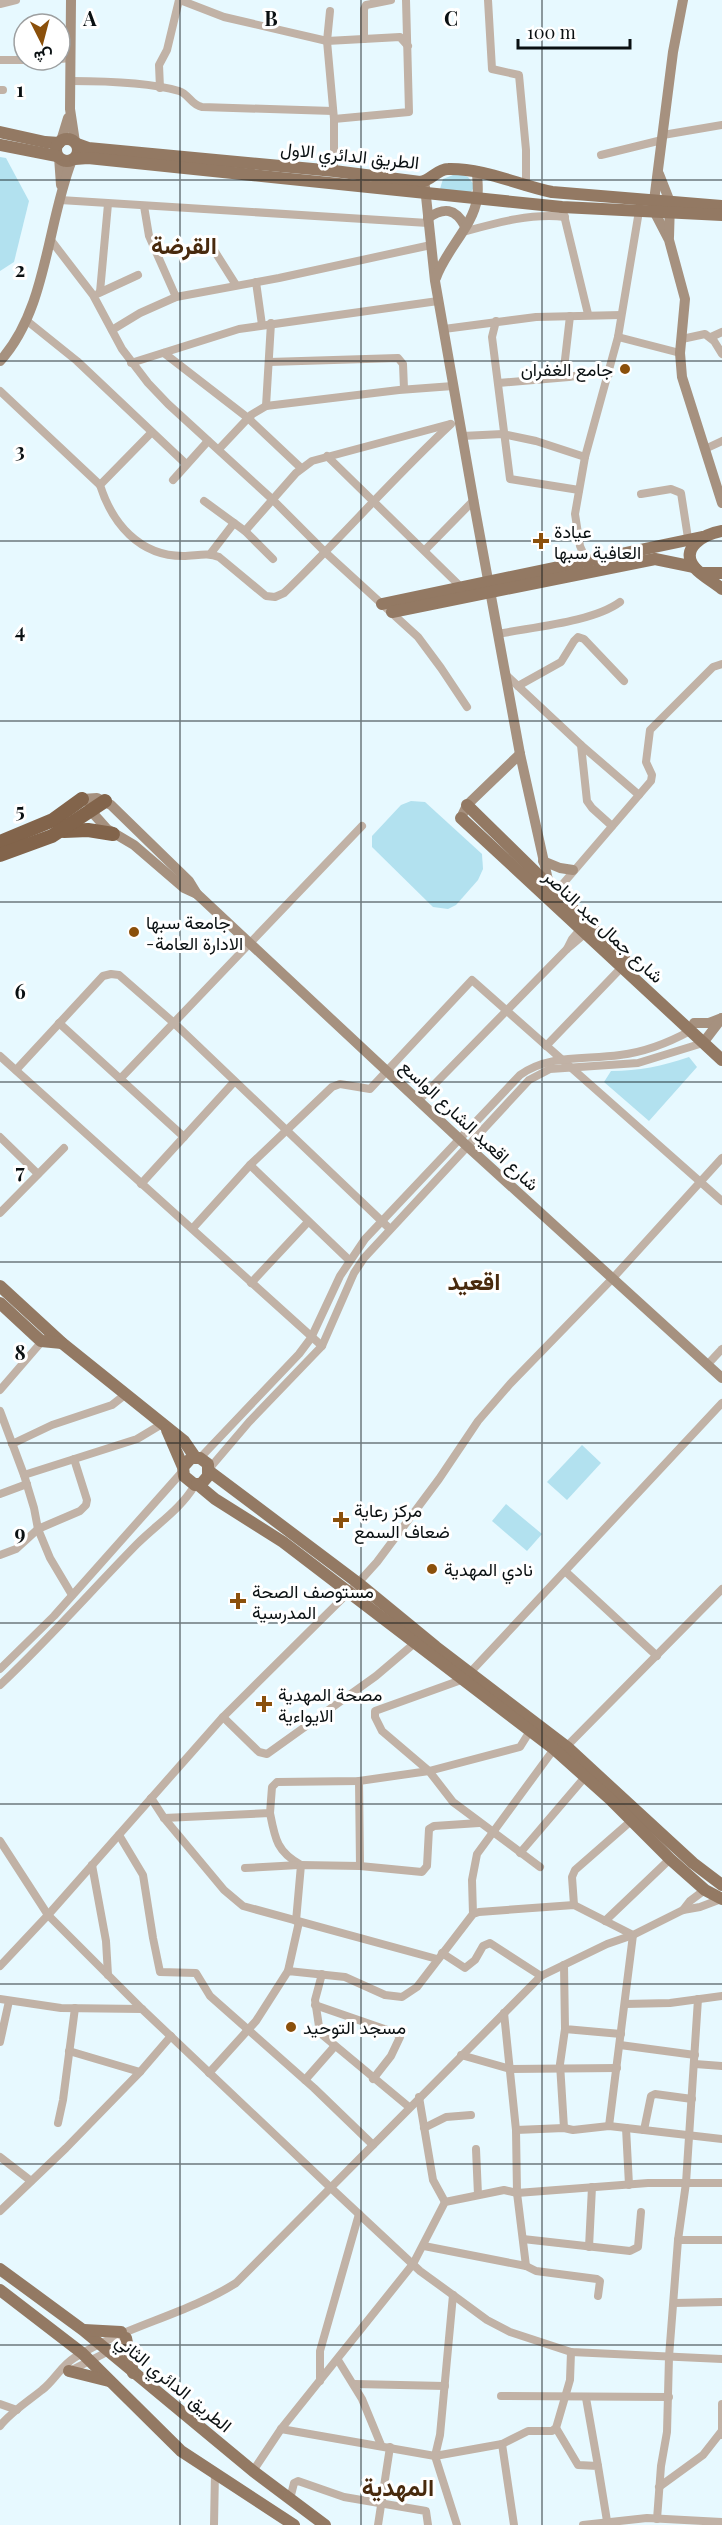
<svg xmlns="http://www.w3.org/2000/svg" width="722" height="2525" viewBox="0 0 722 2525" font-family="'Playfair Display',Vazirmatn,serif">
<rect width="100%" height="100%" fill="#e7f9ff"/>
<g fill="#b2e1ef">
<polygon points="0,157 6,158 29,201 14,262 0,271"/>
<polygon points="458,173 468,177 475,186 471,192 439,192 443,179"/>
<polygon points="411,801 425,802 482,854 483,869 478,880 456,905 448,909 433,907 372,847 372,836 401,805"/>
<path d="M 689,1057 L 697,1067 L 649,1121 L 604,1082 L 611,1071 C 639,1071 662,1066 689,1057 Z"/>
<polygon points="582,1445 601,1463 567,1500 547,1482"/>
<polygon points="506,1504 542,1534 527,1551 492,1521"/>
</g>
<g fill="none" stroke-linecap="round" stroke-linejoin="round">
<g stroke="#c1b2a6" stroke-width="8">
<polyline points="180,0 224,17 327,41 400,37 408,46"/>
<polyline points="488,0 492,69 519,75 526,150 526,187"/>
<polyline points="0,4 16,0"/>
<polyline points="330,11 327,41 334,119 334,171"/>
<polyline points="364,39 364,9 366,5 391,0"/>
<polyline points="60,59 70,58"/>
<polyline points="0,60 40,60"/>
<path d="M 71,81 C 103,81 148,82 179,91 C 189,94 191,105 202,107 L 333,111"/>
<polyline points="160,88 159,65 167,50 179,0"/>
<polyline points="0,90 3,90"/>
<polyline points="334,119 409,112 406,0"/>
<polyline points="663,135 722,125"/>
<polyline points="601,155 662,140"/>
<polyline points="60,200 428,223"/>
<polyline points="144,206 149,236 176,297"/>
<polyline points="562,207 588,314"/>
<path d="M 463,232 C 496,223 530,213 565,217"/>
<polyline points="50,239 93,295 122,349 148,383 168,404 272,499 326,553 418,637 441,668 467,707"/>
<polyline points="212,247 236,285"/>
<polyline points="256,282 262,325"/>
<polyline points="100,292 108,204"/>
<polyline points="99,293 138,275"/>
<polyline points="26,320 77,361 186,464"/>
<polyline points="496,321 492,337 510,479 579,490"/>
<polyline points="444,329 536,317 621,315"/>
<polyline points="112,330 140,313 176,297 279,278 431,245"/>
<polyline points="618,337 680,353"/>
<polyline points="711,337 722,332"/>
<polyline points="682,339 705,334 714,341 722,354"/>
<polyline points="164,353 248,418 301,468"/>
<polyline points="269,362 398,358 403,364 404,389"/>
<polyline points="131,363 239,329 438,301"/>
<polyline points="563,377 570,316"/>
<polyline points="498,383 569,377 591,373 609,374"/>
<polyline points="0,391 100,485"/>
<polyline points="266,406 271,323"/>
<path d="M 151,433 L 100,485 C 112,523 139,556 183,556 C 196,556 207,552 219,557 L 266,596 L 275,597 L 284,593 C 341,538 393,478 451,424"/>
<polyline points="462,436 503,434 536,441 585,457"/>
<polyline points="219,449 251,415 266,406 399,390 453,386"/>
<polyline points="705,449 722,441"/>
<polyline points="327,456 461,587"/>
<polyline points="173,480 208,441"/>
<polyline points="641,494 671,489 681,493 688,538"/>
<polyline points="204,501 245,531 273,559"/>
<polyline points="245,531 296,473 312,461 450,424"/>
<polyline points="425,550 474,500"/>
<polyline points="211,553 234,523"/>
<polyline points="588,564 580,546 575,514 585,457 618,337 639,211"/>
<path d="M 498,634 C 533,627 593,622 620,602"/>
<polyline points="505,674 581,745 587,801 592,808 612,826"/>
<polyline points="518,686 561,662 574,641 578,637 584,639 624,681"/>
<polyline points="581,745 639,795"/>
<polyline points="555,893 651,781 652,775 646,762 650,730 713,667 722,664"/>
<polyline points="567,949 572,939 583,926"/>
<polyline points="59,1023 184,1137"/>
<polyline points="546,1046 622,967"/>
<polyline points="0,1056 322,1346"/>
<polyline points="16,1070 103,976 111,974 119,975 174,1023 390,1229"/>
<polyline points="120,1079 362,826"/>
<polyline points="419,1100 567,949 587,932"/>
<polyline points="0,1137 38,1174"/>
<polyline points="250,1165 349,1260"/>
<polyline points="141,1184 234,1082"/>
<polyline points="0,1213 64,1148"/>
<polyline points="193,1228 250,1165 332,1087 340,1084 370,1089 472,980 722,1201"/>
<polyline points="251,1283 308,1222"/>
<polyline points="708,1364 722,1349"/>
<polyline points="0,1390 44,1339"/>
<polyline points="0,1411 24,1475 34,1508 38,1529 50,1558 72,1595"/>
<polyline points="12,1444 52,1425 112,1405 126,1394"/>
<path d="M 200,1458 L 299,1354 L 311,1338 L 340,1276 L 365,1239 L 520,1075 C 549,1054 585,1060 620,1055 C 645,1052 668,1043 690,1031"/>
<polyline points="209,1469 249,1422 322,1346 354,1273 364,1258 529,1080 550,1069 638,1063 703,1043"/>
<polyline points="24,1475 137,1439 162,1424"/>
<polyline points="0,1494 27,1484"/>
<polyline points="0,1555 16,1549 38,1529 80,1511 86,1505 87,1500 74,1459"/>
<polyline points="566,1572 657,1656"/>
<polyline points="0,1669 54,1616 182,1472"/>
<path d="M 0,1685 C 48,1640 91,1591 137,1544 C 157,1524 180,1510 195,1485"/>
<polyline points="223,1717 259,1752 267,1754 376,1676 416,1642"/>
<polyline points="565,1748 722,1589"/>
<polyline points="151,1798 164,1818 224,1890 243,1906 437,1959"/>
<path d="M 270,1813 C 275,1839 277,1852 301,1865"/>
<polyline points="164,1818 270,1813 272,1787 277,1782 359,1781 429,1771 520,1747 530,1731"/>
<polyline points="119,1835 143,1875 153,1938 160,1972 196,1973 210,1996 314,2088 373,2145"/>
<polyline points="0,1841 48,1915 142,2009 331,2188 420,2271 453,2295 487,2320 510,2332 571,2352 722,2359"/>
<polyline points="520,1853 585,1777"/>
<polyline points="92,1865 106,1941 108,1975"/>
<polyline points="360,1866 422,1872 427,1866 429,1829 434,1826 479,1823"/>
<polyline points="540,1867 453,1802 429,1771 382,1731 375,1717 375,1711 464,1679 722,1403"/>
<polyline points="245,1868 299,1865"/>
<polyline points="574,1905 572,1877 575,1870 631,1821"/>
<polyline points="683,1910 690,1901 706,1889"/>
<polyline points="473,1914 472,1880 477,1854 554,1749"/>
<polyline points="296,1921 301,1865 360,1866 359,1781"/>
<polyline points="605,1921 670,1859"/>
<polyline points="442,1953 465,1968 475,1960 483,1946 490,1943 541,1976"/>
<polyline points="564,1965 565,2029 621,2034"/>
<polyline points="0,1966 48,1915 223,1717 358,1583 377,1562 439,1479 478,1421 510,1384 613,1278 722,1158"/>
<polyline points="288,1971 299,1922"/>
<polyline points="322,1974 315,2000 320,2033 409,2107"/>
<polyline points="0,1999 61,2008 142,2009"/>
<polyline points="625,2004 670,2003 722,1996"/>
<polyline points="315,2005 396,2033 400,2037 391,2056 373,2079"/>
<polyline points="504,2013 516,2130 517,2193 526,2266 536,2271 597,2279 600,2281 598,2296"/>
<polyline points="0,2042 9,2001"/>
<polyline points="620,2045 695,2055"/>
<polyline points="69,2051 140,2072 171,2036"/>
<polyline points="461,2055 510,2069 617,2068"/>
<polyline points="695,2064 722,2066"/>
<polyline points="209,2073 256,2021 288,1971 345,1977 385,1995 402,1997 417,1987 473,1914 479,1912 574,1905 633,1935 609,2126"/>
<polyline points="305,2080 334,2047"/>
<polyline points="419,2097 433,2180 445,2202"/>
<polyline points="58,2123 63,2100 75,2008"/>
<polyline points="424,2128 446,2117 471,2115"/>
<polyline points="564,2128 560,2064 565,2029"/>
<polyline points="626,2128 629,2185"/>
<polyline points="516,2130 564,2128 573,2130 609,2126 722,2139"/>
<polyline points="644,2130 651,2096 655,2094 692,2099"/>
<polyline points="476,2149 478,2195"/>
<polyline points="0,2157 31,2181"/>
<polyline points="0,2211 66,2148 140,2072"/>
<polyline points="523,2239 630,2251 638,2247 641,2212"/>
<polyline points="678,2240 722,2240"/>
<polyline points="424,2246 526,2266"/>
<polyline points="589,2247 592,2187"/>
<polyline points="453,2295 440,2435 435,2456 457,2525"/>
<polyline points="674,2303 722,2302"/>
<polyline points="338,2360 362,2399 381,2445"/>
<polyline points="68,2372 107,2352 127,2337"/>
<polyline points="320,2381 320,2351 359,2214"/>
<polyline points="355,2384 445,2386"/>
<polyline points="501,2396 669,2397"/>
<polyline points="586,2398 598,2466"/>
<polyline points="0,2404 17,2410"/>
<path d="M 0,2426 C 11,2412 27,2402 42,2390 C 54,2381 61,2366 74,2358 C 125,2326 185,2315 236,2283 L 541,1976 L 607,1944 L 633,1935 L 683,1910 L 700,1907 L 721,1899"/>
<polyline points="556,2428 578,2465 598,2466 607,2521"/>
<polyline points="281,2429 435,2456 502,2444 528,2431 552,2431 556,2428 570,2380 571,2352"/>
<polyline points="722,2435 722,2404"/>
<polyline points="502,2444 514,2525"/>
<polyline points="253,2471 281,2429 413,2264 445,2202 504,2190 517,2193 648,2183 722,2183"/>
<polyline points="659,2487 703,2455 721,2432"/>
<polyline points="290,2499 294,2483 298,2481 344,2497 426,2511 428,2525"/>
<polyline points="657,2519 661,2466 667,2432 669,2357 678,2240 686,2183 698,1999"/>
<polyline points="214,2525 215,2472"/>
<polyline points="378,2525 390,2447"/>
<polyline points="583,2525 647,2518 722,2522"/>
</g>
<g stroke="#a6917f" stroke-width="10">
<polyline points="71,0 70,109 75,142"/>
<polyline points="683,0 673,52 654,201 655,213 669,240 685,299 680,353 682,377 722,503"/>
<polyline points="61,141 68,118"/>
<polyline points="59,157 61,185"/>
<polyline points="659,174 670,202 669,237"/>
<polyline points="425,187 435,281 475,509 520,754 550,889"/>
<path d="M 428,218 C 444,207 455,208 465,226"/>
<path d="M 436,278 C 445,251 473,226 477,199 C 479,190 477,180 477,171"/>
<path d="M 0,361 C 47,310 47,223 72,160"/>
<polyline points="82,799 97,798 111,805 189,881 197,894 467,1146 722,1378"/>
<polyline points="90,804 91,811 107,829 134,845 184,888 197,894"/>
<polyline points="461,818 467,805 520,754"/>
<polyline points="543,861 560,868 573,870"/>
<polyline points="694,1023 709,1023 722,1018"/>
<polyline points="703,1043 722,1018"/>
</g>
<g stroke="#937963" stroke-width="12">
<polyline points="0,132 45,142 59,143"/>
<circle cx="67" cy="150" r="11"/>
<path d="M 77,144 L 88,148 L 334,171 L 420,182 C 431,181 437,169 448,169 C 484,168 518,185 552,192 L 722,206"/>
<polyline points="0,145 57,156"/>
<polyline points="75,159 88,158 562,207 722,215"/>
<path d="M 722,531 C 705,534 678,548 695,568 C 702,576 714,582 722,589"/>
<polyline points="703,573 722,573"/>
<polyline points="382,604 702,537"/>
<polyline points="392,612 655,559 694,567"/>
<polyline points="467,805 626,961"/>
<polyline points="461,818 722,1060"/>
<polyline points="0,1286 62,1343 184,1441 195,1457"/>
<polyline points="0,1303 41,1341 62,1343"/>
<polyline points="167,1430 183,1467 184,1476 195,1485 202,1483 208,1476 208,1464 200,1458 191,1458 183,1467"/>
<polyline points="209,1471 358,1583 436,1647 567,1747 693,1863 722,1885"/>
<polyline points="197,1484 215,1499 283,1542 554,1749 610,1799 670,1859 705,1890 722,1899"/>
<polyline points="0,2269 83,2330 253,2471 325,2525"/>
<polyline points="0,2290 82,2353 181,2451 294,2525"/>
<polyline points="84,2330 121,2332"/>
<polyline points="126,2338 133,2373"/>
<polyline points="69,2371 109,2381"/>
</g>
<g stroke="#82644b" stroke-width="14">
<polyline points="64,831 88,830 113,834"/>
<polyline points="0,842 53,820 82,799"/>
<polyline points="0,855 52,836 105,801"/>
</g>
</g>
<path fill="none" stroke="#0a1012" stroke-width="1.5" stroke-opacity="0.55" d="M 180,0 L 180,2525M 361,0 L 361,2525M 542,0 L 542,2525M 0,180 L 722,180M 0,361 L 722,361M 0,541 L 722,541M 0,721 L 722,721M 0,902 L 722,902M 0,1082 L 722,1082M 0,1262 L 722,1262M 0,1443 L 722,1443M 0,1623 L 722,1623M 0,1804 L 722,1804M 0,1984 L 722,1984M 0,2164 L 722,2164M 0,2345 L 722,2345"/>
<g fill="#8b500b" stroke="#fff" stroke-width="2">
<circle cx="625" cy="369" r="6"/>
<path d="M538 532h6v6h6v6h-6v6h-6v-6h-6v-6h6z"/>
<circle cx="134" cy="932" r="6"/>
<path d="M338 1511h6v6h6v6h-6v6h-6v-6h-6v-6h6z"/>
<circle cx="432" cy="1569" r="6"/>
<path d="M235 1592h6v6h6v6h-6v6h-6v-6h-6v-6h6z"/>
<path d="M261 1695h6v6h6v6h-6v6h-6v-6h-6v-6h6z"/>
<circle cx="291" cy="2027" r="6"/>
</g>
<g text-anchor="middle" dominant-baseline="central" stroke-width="6" stroke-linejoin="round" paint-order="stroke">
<g font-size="18" fill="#0a1012" stroke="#fff">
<text transform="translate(350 155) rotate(6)">الطريق الدائري الاول</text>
<text transform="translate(604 926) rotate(43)">شارع جمال عبد الناصر</text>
<text transform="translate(470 1125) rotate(43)">شارع اقعيد الشارع الواسع</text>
<text transform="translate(174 2383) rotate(39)">الطريق الدائري الثاني</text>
</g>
<g font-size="18" fill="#0a1012" stroke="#fff" text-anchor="start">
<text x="613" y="369" text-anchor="end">جامع الغفران</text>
<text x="554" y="531">عيادة<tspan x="554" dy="21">العافية سبها</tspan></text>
<text x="146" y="922">جامعة سبها<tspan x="146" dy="21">-الادارة العامة</tspan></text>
<text x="354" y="1510">مركز رعاية<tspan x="354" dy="21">ضعاف السمع</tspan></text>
<text x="444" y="1569">نادي المهدية</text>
<text x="252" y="1591">مستوصف الصحة<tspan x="252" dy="21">المدرسية</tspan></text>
<text x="278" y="1694">مصحة المهدية<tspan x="278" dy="21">الايواءية</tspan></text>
<text x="303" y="2027">مسجد التوحيد</text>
</g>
<g font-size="24" font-weight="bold" fill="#482a0e" stroke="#fff">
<text x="184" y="244">القرضة</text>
<text x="474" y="1280">اقعيد</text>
<text x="398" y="2486">المهدية</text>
</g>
</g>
<g font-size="20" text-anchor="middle" font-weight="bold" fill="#0a1012" stroke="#fff" stroke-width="6" stroke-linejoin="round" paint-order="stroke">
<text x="90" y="26">A</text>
<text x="271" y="26">B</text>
<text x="451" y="26">C</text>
<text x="20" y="97">1</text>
<text x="20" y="277">2</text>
<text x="20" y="458">3</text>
<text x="20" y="638">4</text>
<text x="20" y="818">5</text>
<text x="20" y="999">6</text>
<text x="20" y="1179">7</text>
<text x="20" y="1360">8</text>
<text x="20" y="1540">9</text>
</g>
<g transform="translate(42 42) rotate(174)"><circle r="28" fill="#ffffff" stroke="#9d9fa0" stroke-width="1.5"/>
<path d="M0-4.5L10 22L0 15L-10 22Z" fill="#8b500b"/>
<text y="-9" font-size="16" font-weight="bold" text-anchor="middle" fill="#0a1012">ش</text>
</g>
<path d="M518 39v9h112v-9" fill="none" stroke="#0a1012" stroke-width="3"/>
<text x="527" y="39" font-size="18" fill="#0a1012" stroke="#ffffff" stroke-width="4.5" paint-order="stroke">100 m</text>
</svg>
